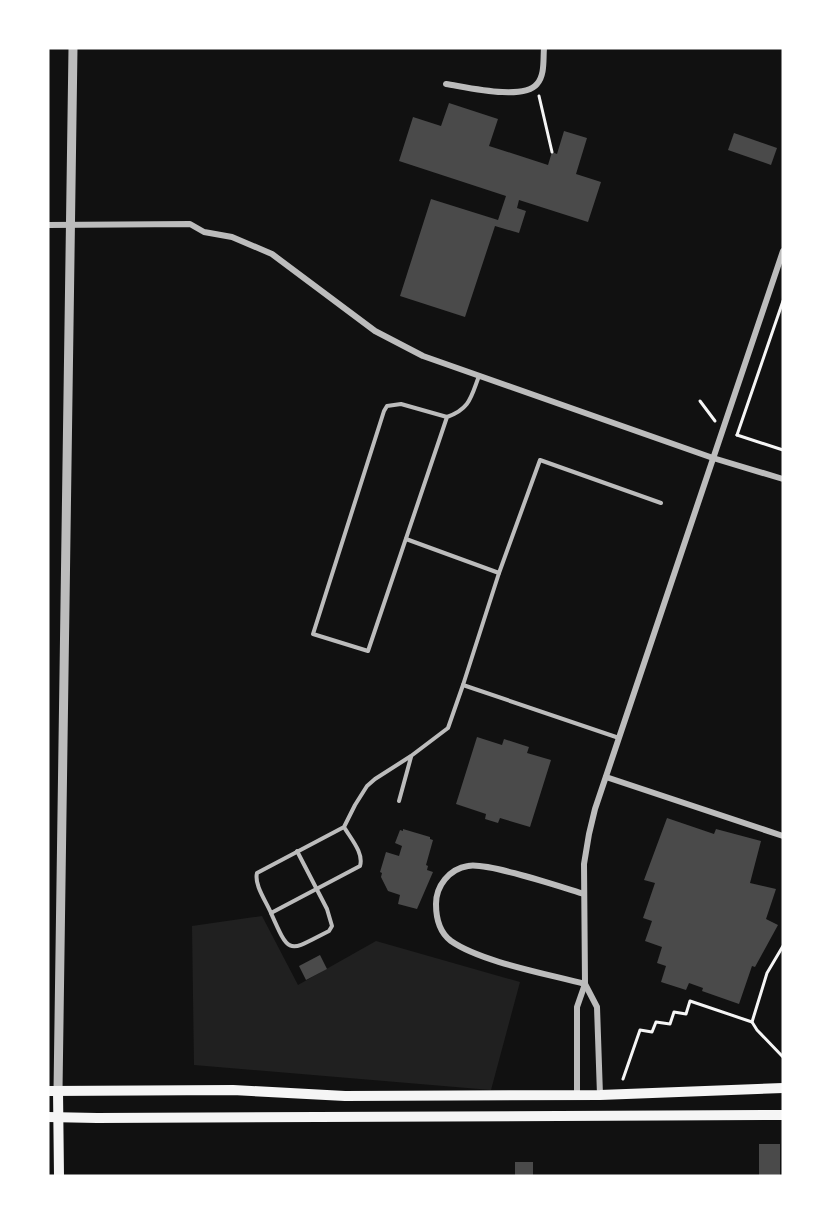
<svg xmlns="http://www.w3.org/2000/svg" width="831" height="1224" viewBox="0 0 831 1224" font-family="'DM Sans',sans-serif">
<rect width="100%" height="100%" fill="#111"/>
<polygon fill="#202020" points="262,916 298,985 376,941 520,982 491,1090 194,1065 192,926"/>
<g fill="#4a4a4a">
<polygon points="449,103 498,119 489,146 548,165 552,152 557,154 564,131 587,138 576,174 601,182 588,222 519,200 517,208 526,211 519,233 495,226 465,317 400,296 431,199 498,220 506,196 399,161 413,117 441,126"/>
<polygon points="734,133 777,148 771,165 728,150"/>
<polygon points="477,737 502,745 504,739 529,747 527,753 551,760 530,827 500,818 498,823 485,819 486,814 456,804"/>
<polygon points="667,818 714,834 716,829 761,841 750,883 776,889 766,919 778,925 755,967 752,966 739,1004 702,991 703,988 689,983 686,990 661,982 666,966 657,963 662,947 645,941 652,921 643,918 655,883 644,880"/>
<polygon points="403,829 430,837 430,839 433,840 426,865 428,866 427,870 433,872 417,909 398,904 400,895 388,891 381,877 382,873 380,872 386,852 399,856 402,846 395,843 400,830 403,831"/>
<polygon points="320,955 327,969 306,980 299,966"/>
<rect x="759" y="1144" width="21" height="32"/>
<rect x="515" y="1162" width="18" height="14"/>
</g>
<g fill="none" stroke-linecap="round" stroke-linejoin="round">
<g stroke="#f5f5f5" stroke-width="3">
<polyline points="539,96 552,152"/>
<polyline points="700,401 715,421"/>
<polyline points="737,435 783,301"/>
<polyline points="737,435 783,450"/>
<polyline points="783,946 767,973 752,1022 757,1030 783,1057"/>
<polyline points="623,1079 640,1030 652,1032 656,1022 670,1024 674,1012 686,1014 690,1001 752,1022"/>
</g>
<g stroke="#bcbcbc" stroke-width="4">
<path d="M 447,417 L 401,404 L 387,406 L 384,411 L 313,634 L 368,651 L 447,417 C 470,409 471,397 479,376"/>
<polyline points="406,539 499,573 540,460 661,503"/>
<polyline points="499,573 463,685 619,738"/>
<polyline points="399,801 411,757"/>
<path d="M 344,827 C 351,839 364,853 360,866 L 271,913 C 266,901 254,885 257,873 L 344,827 L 355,805 L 367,786 L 375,779 L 411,756 L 448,728 L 463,685"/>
<path d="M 271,913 C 290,956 288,952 329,931 L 332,926 L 327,909 L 297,851"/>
</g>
<g stroke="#bcbcbc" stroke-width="6">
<path d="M 446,84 C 466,87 523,101 537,84 C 545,75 543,60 544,48"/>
<polyline points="48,225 190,224 204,232 232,237 272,254 375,331 423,356 713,458 783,479"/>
<polyline points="606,777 783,836"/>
<path d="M 584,894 C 561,887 487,862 468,866 C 449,869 436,886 436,904 C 436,918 439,932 451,941 C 481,962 548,974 585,984"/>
<polyline points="585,984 597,1007 600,1095"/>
<polyline points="577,1095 577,1007 585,984 584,864 589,834 595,809 783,251"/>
</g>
<polyline stroke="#bcbcbc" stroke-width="9" points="58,1091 73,48"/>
<g stroke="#f5f5f5" stroke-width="10">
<polyline points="48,1091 233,1090 345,1096 600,1095 783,1088"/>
<polyline points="58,1091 59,1176"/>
<polyline points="48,1117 97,1118 783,1115"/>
</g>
</g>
<rect width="831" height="1224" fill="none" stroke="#ffffff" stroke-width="99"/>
</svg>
